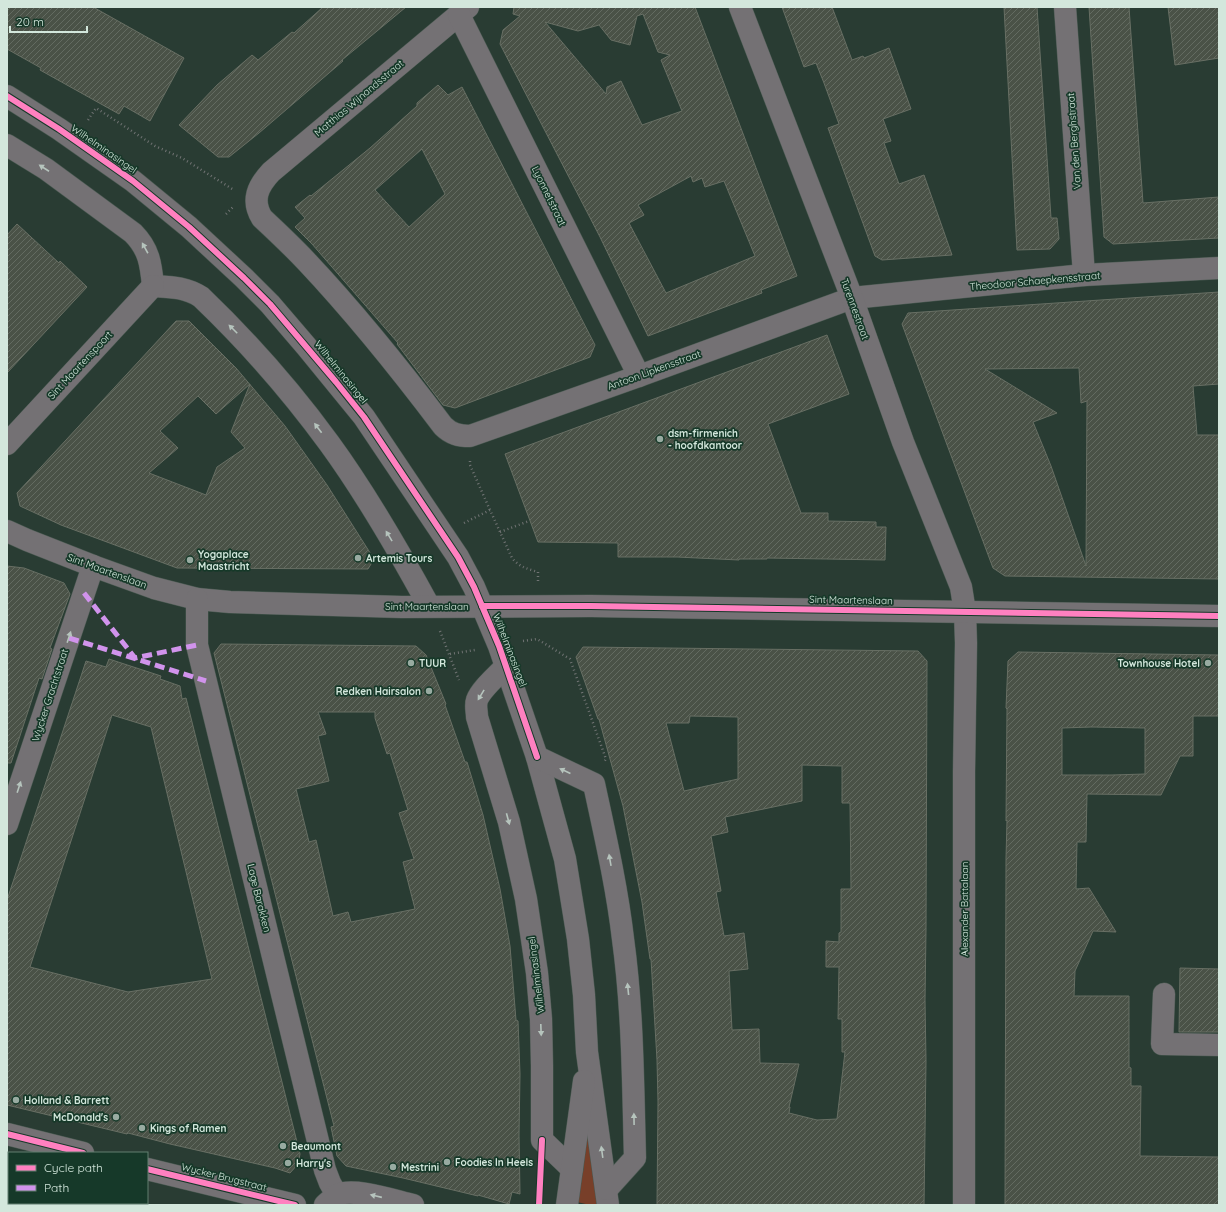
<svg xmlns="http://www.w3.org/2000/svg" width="1226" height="1212" viewBox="0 0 1226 1212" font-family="Quicksand,sans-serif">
<defs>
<pattern id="building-hatch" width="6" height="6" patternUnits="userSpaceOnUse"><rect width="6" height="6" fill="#4a5247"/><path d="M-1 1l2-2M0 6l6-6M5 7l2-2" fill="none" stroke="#636b61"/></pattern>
</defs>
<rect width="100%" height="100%" fill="#293c33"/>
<polygon fill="#783f29" points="588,1130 597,1205 590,1205 577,1202"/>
<g fill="url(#building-hatch)" stroke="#686f64" fill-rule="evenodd">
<polygon points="7,7 93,7 184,58 150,121 124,106 119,114 40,70 41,68 7,49"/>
<polygon points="323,7 406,7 342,60 343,61 259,133 229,157 218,157 179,125 217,85 252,55 258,60 292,32 294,33"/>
<path d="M 514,7 L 695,7 L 797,276 L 761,290 L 762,293 L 648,336 L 600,237 L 500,44 L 503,30 L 520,16 L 513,14 ZM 643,14 L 658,52 L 670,55 L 661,60 L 682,111 L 642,125 L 621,81 L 607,87 L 606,94 L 545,22 L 578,31 L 599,25 L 611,40 L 630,45 L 637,16 ZM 691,176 L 693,182 L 702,178 L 705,187 L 724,181 L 755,256 L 666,293 L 629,223 L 644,215 L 638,205 Z"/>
<polygon points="782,7 832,7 852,60 863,56 864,58 889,48 911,109 883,119 891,141 884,143 899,184 924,175 952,255 882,260 875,256 828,128 839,124 824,83 816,63 804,67"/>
<polygon points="1004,7 1037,7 1051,218 1057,218 1059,239 1050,249 1017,250"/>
<polygon points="1089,7 1129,7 1143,203 1219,197 1219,238 1113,244 1104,237"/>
<polygon points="1168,7 1219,7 1219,58 1175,65"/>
<path d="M 438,85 L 448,95 L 462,87 L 595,345 L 590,357 L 455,408 L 443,405 L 397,344 L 398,343 L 312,244 L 295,227 L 305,218 L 295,207 L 310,195 L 311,196 L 370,148 L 417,106 L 417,103 ZM 422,149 L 445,194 L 409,227 L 375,190 Z"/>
<polygon points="17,224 59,263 60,261 87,287 7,373 7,235"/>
<path d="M 1219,292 L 1219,384 L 1193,386 L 1197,435 L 1219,435 L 1219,579 L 1005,576 L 993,568 L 902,324 L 908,313 ZM 1079,368 L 1081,403 L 1087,401 L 1086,566 L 1051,466 L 1033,422 L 1057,413 L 985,369 Z"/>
<path d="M 176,321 L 189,321 L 236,368 L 285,426 L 327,485 L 374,559 L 368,569 L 177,568 L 61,525 L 20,506 L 17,493 ZM 250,384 L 231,432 L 245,448 L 217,467 L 206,495 L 149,473 L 178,448 L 160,431 L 198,396 L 216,414 Z"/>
<polygon points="827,335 849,394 768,424 801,513 828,513 828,521 876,522 876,527 886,527 885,560 767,558 767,559 739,559 739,560 677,557 618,557 618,543 538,542 505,454"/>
<polygon points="7,566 24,568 64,583 70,594 50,648 52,649 42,679 39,678 11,763 7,763"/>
<path d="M 221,644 L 416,646 L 426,655 L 446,704 L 445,705 L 465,762 L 467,762 L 483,815 L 500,889 L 510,946 L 516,1020 L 518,1021 L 520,1074 L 519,1135 L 520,1194 L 512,1192 L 509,1204 L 478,1195 L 478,1196 L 403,1178 L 346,1166 L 337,1156 L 331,1127 L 334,1126 L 214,653 ZM 318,712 L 375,712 L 375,718 L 387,754 L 390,753 L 408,810 L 399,813 L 414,859 L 403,862 L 415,909 L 351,922 L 348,912 L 333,916 L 316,840 L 309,842 L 296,789 L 329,781 L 318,736 L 326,734 Z"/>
<path d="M 583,647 L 918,651 L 927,661 L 926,930 L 925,1000 L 926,1061 L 924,1205 L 657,1205 L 658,1102 L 657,1060 L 651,959 L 650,959 L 642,902 L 623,806 L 599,719 L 598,719 L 576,657 ZM 690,716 L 738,717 L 738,779 L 684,791 L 666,723 L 689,723 ZM 802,765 L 842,766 L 842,803 L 850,803 L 851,889 L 841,889 L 841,932 L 839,933 L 839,942 L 826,941 L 826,967 L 839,967 L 838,1019 L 842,1019 L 842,1052 L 845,1052 L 837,1119 L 817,1120 L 789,1113 L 790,1107 L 789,1107 L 799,1064 L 760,1063 L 759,1029 L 732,1030 L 729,971 L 748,969 L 744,933 L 724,936 L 716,892 L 721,891 L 711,836 L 728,832 L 725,817 L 802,801 Z"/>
<path d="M 1018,652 L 1219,655 L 1219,716 L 1193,716 L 1193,756 L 1180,756 L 1161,795 L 1087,794 L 1086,842 L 1077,842 L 1076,889 L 1089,888 L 1116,932 L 1093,931 L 1075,971 L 1074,996 L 1129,996 L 1129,1067 L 1131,1068 L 1131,1086 L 1141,1086 L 1140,1156 L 1219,1157 L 1219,1205 L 1005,1205 L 1006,858 L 1007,820 L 1006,821 L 1007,709 L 1006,708 L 1008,661 ZM 1092,727 L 1145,728 L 1145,774 L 1112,775 L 1062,775 L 1062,728 Z"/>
<path d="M 109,659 L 161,676 L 160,679 L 180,686 L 182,699 L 186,698 L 300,1154 L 298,1164 L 290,1173 L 275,1168 L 170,1144 L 128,1133 L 127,1134 L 7,1105 L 7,900 L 86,661 L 106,667 ZM 112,715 L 151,727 L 212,979 L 128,992 L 30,967 Z"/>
<polygon points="1180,968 1219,969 1219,1032 1179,1032"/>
</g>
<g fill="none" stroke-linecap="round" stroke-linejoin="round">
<defs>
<g id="minor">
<path d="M 468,7 L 271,172 C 258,186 251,200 262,218 C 277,232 292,246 306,261 C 355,313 400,369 443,426 C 451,434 459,436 470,436 L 639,376 L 852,298 L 1084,275 L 1219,268"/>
<polyline points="740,7 852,298 903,442 961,587 965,612 966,643 964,772 964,1205"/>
<polyline points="1065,7 1084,275"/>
<polyline points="459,15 639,376"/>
<polyline points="7,96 59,129 133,181 189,227 244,278 270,304 306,346 364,417 458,557 474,587 499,646 537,757 565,859 578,939 584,995 587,1052 608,1205"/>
<path d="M 7,145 L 46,169 L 133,233 C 149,249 151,264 153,286"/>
<path d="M 153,286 C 171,287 186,287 201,297 C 248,342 291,391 329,443 C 367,495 399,551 429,606"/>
<polyline points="7,444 153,286"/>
<polyline points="7,531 27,540 93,566 154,588 197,599 230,602 402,607 591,606 1219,616"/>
<polyline points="197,599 197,645 325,1170 330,1183 337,1195"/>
<path d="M 506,666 C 498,675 481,689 477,700 C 475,706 477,711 477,717 L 509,822 L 526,899 L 537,973 L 541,1019 L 542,1066 L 542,1140 L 572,1169"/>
<path d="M 537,757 L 594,784 C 605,835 617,887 623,939 C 633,1012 633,1085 635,1158 L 607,1189"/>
<polyline points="7,824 93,566"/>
<polyline points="1164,994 1162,1044 1219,1045"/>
<polyline points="7,1134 83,1153"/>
<polyline points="147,1169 295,1205"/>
<path d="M 325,1205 C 328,1202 333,1198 337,1195 C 354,1187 395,1201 413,1205"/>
<polyline points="567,1205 584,1081"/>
</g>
</defs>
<use href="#minor" stroke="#495951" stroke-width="23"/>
<g stroke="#707373" stroke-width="2.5" stroke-dasharray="1 3" stroke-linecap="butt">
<polyline points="88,120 96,108 155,146 182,158 234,190"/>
<polyline points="226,214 233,207"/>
<polyline points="470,461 470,465 490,510"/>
<path d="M 464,523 L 490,510 L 512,558 C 519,567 528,569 538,572 L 538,582"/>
<polyline points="500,532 529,521"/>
<polyline points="440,631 459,680"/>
<polyline points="523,641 537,639 570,659 606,759 604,762"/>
<polyline points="450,654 475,650"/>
</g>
<use href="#minor" stroke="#747174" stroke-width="22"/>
<g stroke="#d193ec" stroke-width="5" stroke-dasharray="10 5" stroke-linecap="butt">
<polyline points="84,593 135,658 197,645"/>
<polyline points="69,638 206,681"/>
</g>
<defs>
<g id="cycleway">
<polyline points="7,96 59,129 133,181 189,227 244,278 270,304 336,382 364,417 458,557 474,587 499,646 537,757"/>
<polyline points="482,606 591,606 1219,616"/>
<polyline points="7,1134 83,1153"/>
<polyline points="147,1169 295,1205"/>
<polyline points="539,1205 542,1140"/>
</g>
</defs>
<use href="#cycleway" stroke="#163929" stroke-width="8"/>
<use href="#cycleway" stroke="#ff80c0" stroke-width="6"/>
</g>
<defs><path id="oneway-solid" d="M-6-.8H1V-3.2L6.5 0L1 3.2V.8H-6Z"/></defs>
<g fill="#b6c4bd">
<use href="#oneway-solid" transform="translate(44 168) rotate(-147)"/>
<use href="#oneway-solid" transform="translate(145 248) rotate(-119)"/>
<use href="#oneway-solid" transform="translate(233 329) rotate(-135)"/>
<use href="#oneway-solid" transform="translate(318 428) rotate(-127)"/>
<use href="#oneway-solid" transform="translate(389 536) rotate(-121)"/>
<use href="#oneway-solid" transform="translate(69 637) rotate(-72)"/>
<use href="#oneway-solid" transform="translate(481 695) rotate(121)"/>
<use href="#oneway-solid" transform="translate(565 771) rotate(-155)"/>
<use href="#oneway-solid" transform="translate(19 787) rotate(-72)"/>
<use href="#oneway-solid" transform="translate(508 819) rotate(75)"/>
<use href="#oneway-solid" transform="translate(610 860) rotate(-100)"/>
<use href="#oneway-solid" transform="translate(628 989) rotate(-96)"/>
<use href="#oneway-solid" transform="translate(541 1030) rotate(88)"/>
<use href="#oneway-solid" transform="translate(634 1119) rotate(-91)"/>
<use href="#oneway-solid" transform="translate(602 1152) rotate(-98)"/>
<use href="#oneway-solid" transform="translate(376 1196) rotate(-167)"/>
</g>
<g fill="#98aba1" stroke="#163929" stroke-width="1.5">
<circle cx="660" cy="439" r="4"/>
<circle cx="358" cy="558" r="4"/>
<circle cx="190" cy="560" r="4"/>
<circle cx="411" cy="663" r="4"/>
<circle cx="1208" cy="663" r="4"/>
<circle cx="429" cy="691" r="4"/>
<circle cx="16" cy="1100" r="4"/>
<circle cx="116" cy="1117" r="4"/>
<circle cx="142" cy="1128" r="4"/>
<circle cx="283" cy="1146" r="4"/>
<circle cx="447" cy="1162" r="4"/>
<circle cx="288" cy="1163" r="4"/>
<circle cx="393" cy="1167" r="4"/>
</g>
<g text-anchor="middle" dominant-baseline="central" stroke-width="3.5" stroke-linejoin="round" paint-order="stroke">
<g font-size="10" fill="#d3e7dc" stroke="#163929">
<text transform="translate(359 98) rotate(-40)">Matthias Wijnandsstraat</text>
<text transform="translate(1074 141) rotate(-94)">Van den Berghstraat</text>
<text transform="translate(104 149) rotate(35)">Wilhelminasingel</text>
<text transform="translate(549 196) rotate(64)">Lyonnetstraat</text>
<text transform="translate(1035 281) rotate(-5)">Theodoor Schaepkensstraat</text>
<text transform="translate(855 309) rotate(70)">Turennestraat</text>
<text transform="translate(80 365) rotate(-47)">Sint Maartenspoort</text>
<text transform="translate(654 370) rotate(-20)">Antoon Lipkensstraat</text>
<text transform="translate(341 372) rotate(51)">Wilhelminasingel</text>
<text transform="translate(107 571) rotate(20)">Sint Maartenslaan</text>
<text transform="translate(851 600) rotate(1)">Sint Maartenslaan</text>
<text x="427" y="606">Sint Maartenslaan</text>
<text transform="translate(510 650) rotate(69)">Wilhelminasingel</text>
<text transform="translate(50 695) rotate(-72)">Wycker Grachtstraat</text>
<text transform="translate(259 898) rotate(76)">Lage Barakken</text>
<text transform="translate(964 909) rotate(-90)">Alexander Battalaan</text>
<text transform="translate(536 975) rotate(-97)">Wilhelminasingel</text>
<text transform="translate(224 1177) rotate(14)">Wycker Brugstraat</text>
</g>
<g font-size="10" font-weight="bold" fill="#d3e7dc" stroke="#163929" text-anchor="start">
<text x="668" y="433">dsm-firmenich<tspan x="668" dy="12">- hoofdkantoor</tspan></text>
<text x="198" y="554">Yogaplace<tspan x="198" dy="12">Maastricht</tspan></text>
<text x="366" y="558">Artemis Tours</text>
<text x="419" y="663">TUUR</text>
<text x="1200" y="663" text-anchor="end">Townhouse Hotel</text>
<text x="421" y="691" text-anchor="end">Redken Hairsalon</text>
<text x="24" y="1100">Holland &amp; Barrett</text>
<text x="108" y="1117" text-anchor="end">McDonald's</text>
<text x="150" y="1128">Kings of Ramen</text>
<text x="291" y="1146">Beaumont</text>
<text x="455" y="1162">Foodies In Heels</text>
<text x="296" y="1163">Harry's</text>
<text x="401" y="1167">Mestrini</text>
</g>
</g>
<rect width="1226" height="1212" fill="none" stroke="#d3e7dc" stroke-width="16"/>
<rect x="8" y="1152" width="140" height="52" fill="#163929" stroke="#627f71"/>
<rect x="16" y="1165" width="20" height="6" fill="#ff80c0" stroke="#627f71"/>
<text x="44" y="1172" font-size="12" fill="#d3e7dc">Cycle path</text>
<rect x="16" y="1185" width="20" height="6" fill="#d193ec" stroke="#627f71"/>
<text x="44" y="1192" font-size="12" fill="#d3e7dc">Path</text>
<path d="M10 26v6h77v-6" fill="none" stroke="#d3e7dc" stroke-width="2"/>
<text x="16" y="26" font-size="12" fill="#d3e7dc" stroke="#163929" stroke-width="3" paint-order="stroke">20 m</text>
</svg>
